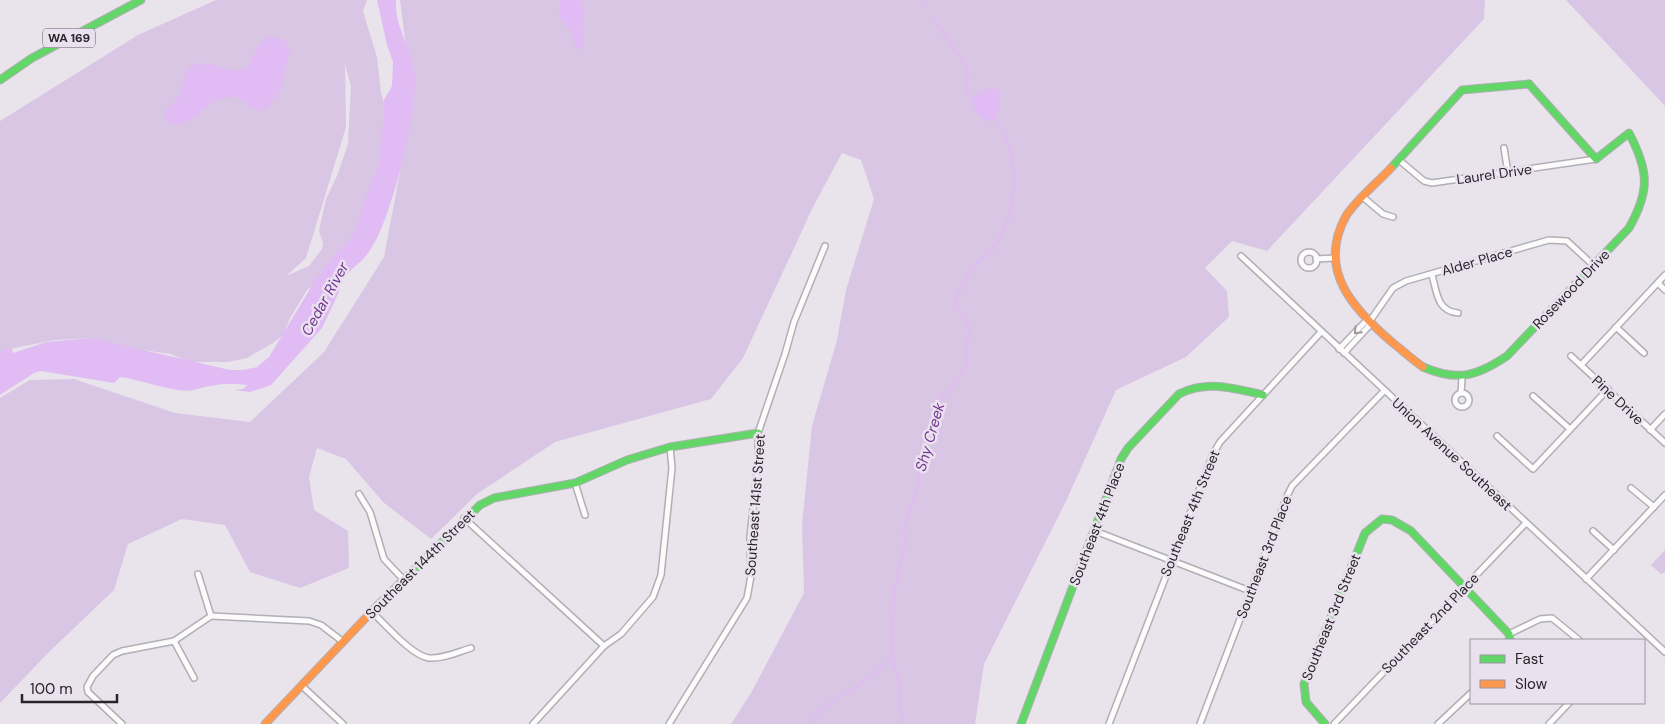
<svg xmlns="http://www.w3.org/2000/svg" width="1665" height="724" viewBox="0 0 1665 724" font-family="'DM Sans',sans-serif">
<rect width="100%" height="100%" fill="#e9e4ec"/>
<g fill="#d9c5e4" fill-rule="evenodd">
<path d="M 216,0 L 367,0 L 363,11 L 365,18 L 377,57 L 381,93 L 388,116 L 369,219 L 318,282 L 307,290 L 290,318 L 283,335 L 273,343 L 247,358 L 228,362 L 189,362 L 171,354 L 128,348 L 91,338 L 54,340 L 0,351 L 0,121 L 138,35 ZM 345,64 L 351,86 L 348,144 L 337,176 L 326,199 L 319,231 L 323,243 L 322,249 L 309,266 L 286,276 L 306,258 L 346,127 Z"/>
<polygon points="400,0 1485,0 1484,19 1267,251 1232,241 1205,268 1227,291 1229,317 1186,357 1116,390 1066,501 984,664 975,724 731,724 751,693 804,593 802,524 812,426 837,340 846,290 874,199 861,160 842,153 814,205 743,358 711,399 555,442 477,494 431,539 383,502 346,459 317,448 309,477 314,510 348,531 349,568 300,588 250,572 225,525 182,519 128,544 114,590 49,652 0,703 0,398 30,380 74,379 175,413 250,422 324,352 384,257 413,103"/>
<polygon points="1566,0 1665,0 1665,106"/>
<polygon points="1665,550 1665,572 1661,574 1651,565"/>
</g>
<g fill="#e1bbf4">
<path d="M 377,0 L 396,0 C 394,27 413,50 415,77 C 416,117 392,220 369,252 C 361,263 348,271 340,282 L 339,292 L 322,328 L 271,385 L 250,392 L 234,390 L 243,389 L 248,385 C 225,383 216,384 194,390 C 177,394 139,379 120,377 L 114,383 L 41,371 L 34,373 L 0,395 L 0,351 L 12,348 L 13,353 L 46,342 L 91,338 L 230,370 L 243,370 L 257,367 L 269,357 L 316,279 L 336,253 L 347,243 L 358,226 L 362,206 L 378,167 L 384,118 L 384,100 L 392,86 L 393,62 L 387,45 Z"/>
<polygon points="560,0 581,0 585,15 582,25 584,48 576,49 572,34 559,16"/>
<path d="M 269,37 L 284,40 L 290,50 L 280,90 L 267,108 L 259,111 L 253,109 L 236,96 C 228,98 219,98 213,102 C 197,113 189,131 165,121 L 165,111 C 169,105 175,102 179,96 C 184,88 183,74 191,67 C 206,56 228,75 245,69 L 259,45 Z"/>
<path d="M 993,88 L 999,92 C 1000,103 1001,115 991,122 C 979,118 974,112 972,99 L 982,90 Z"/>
</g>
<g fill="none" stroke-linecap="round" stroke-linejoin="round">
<g stroke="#e1bbf4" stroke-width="2">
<polyline points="920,0 925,7"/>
<polyline points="931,16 968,69 967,95 974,101"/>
<path d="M 891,660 C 896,670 899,680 900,692 C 902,703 898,714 904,724"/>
<path d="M 810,724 L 820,710 L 860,684 L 891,660 L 894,592 L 905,544 L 904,529 L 918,487 L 920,461 L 942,396 L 952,388 L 968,361 L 965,353 L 970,328 L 954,302 C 960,291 966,278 973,268 C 980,259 992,253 997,243 C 1019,206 1021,153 994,118"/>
</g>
<defs>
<g id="street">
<polyline points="1504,148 1508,173"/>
<polyline points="1399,160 1424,181 1432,183 1596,159"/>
<polyline points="1364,198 1383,214 1393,217"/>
<circle cx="1309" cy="260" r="8"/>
<polyline points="1241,256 1665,652"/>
<polyline points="1316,259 1334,258"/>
<path d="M 1432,275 C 1437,293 1437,311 1458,313"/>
<polyline points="1658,283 1665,290"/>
<polyline points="1370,321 1393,288 1406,281 1549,240 1567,241 1593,265"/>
<polyline points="1616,327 1644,353"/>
<polyline points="1339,349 1365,322 1370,321 1369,326 1344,353"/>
<polyline points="1571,356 1665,443"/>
<polyline points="1581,365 1665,275"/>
<circle cx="1462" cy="400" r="7"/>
<polyline points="1461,393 1462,378"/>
<polyline points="1533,396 1570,429"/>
<polyline points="1650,430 1665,414"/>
<polyline points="1497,436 1533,469 1608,389"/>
<polyline points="575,483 585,515"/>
<polyline points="1631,488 1654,507"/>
<polyline points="359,494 370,512 384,559 403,579"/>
<polyline points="464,518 604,646"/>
<polyline points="1095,531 1250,591"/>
<polyline points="1593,531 1614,550"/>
<polyline points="198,574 211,616"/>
<polyline points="1586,579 1665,495"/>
<path d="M 372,612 C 385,624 412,656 429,658 C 443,659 458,652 471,648"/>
<polyline points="211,616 309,621 321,625 342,641"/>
<polyline points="1509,634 1540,619 1552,618 1579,640"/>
<polyline points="174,641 194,678"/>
<polyline points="302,686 343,724"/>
<polyline points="122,724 88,692 87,687 93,676 113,655 122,651 174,641 211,616"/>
<polyline points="533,724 604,646 621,634 653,597 661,575 672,468 670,447"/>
<polyline points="669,724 747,598 751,576 750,537 758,464 758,433 785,354 794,322 825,246"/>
<polyline points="1109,724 1213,454 1220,442 1321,332"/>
<polyline points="1200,724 1287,496 1292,486 1384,391"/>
<polyline points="1334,724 1526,523"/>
<polyline points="1438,724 1471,693"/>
<polyline points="1549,724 1569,703"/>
</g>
<g id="fast">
<polyline points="0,80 32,58 141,0"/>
<polyline points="1391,168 1462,90 1529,84"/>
<path d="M 1423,367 C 1458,382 1477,376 1507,356 L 1629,228 C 1650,191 1649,171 1629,133 L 1596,159 L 1529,84"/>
<polyline points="377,606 480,505 494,498 575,483 627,460 670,447 758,433"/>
<path d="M 1021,724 L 1121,459 L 1128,448 L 1179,394 C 1207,380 1234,388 1263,395"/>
<polyline points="1325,724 1306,702 1304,684 1365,533 1382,519 1392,520 1411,531 1509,634 1510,640"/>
</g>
<g id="slow">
<path d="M 1391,168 C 1378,182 1356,200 1346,216 C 1316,270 1354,310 1393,343 C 1403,351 1413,360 1423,367"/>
<polyline points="265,724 377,606"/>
</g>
</defs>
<use href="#street" stroke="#b1aeb4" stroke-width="8"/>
<use href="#fast" stroke="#b1aeb4" stroke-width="9"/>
<use href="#slow" stroke="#b1aeb4" stroke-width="9"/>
<use href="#street" stroke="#fcfbfc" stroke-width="5"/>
<use href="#fast" stroke="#63d668" stroke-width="7"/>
<use href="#slow" stroke="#ff974d" stroke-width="7"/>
</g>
<defs><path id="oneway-chevron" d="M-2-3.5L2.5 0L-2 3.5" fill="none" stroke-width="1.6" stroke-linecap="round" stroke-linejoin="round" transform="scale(1.25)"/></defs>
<use stroke="#9d9a9d" href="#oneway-chevron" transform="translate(1357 331) rotate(134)"/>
<g text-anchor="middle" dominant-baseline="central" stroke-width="5" stroke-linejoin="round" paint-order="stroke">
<rect fill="#eae1ef" stroke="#625d64" stroke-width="1" x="43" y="28.5" width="52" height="19" rx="4"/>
<g font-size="12" font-weight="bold" fill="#282429">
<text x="69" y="38">WA 169</text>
</g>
<g font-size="14" fill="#282429" stroke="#eae1ef">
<text transform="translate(1494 174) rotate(-8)">Laurel Drive</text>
<text transform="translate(1477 261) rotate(-16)">Alder Place</text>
<text transform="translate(1571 289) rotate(-46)">Rosewood Drive</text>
<text transform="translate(1618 400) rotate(43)">Pine Drive</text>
<text transform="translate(1452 454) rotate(43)">Union Avenue Southeast</text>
<text transform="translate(755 505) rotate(-86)">Southeast 141st Street</text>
<text transform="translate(1190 513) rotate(-68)">Southeast 4th Street</text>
<text transform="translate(1097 524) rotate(-69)">Southeast 4th Place</text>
<text transform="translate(1264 557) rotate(-69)">Southeast 3rd Place</text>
<text transform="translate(420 564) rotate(-45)">Southeast 144th Street</text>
<text transform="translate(1331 617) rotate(-68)">Southeast 3rd Street</text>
<text transform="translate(1430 623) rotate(-46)">Southeast 2nd Place</text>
</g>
<g font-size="15" font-style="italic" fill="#753791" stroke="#eae1ef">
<text transform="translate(325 299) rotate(-61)">Cedar River</text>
<text transform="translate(930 437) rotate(-74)">Shy Creek</text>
</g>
</g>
<rect x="1470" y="639" width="175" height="65" fill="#eae1ef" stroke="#9c95a0"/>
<rect x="1480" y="655" width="25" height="8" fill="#63d668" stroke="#9c95a0"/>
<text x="1515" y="664" font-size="15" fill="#282429">Fast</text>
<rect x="1480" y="680" width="25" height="8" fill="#ff974d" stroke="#9c95a0"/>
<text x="1515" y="689" font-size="15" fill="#282429">Slow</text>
<path d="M22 694v8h95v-8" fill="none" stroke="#282429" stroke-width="2.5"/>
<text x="30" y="694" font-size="15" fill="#282429" stroke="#eae1ef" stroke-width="4" paint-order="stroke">100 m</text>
</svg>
